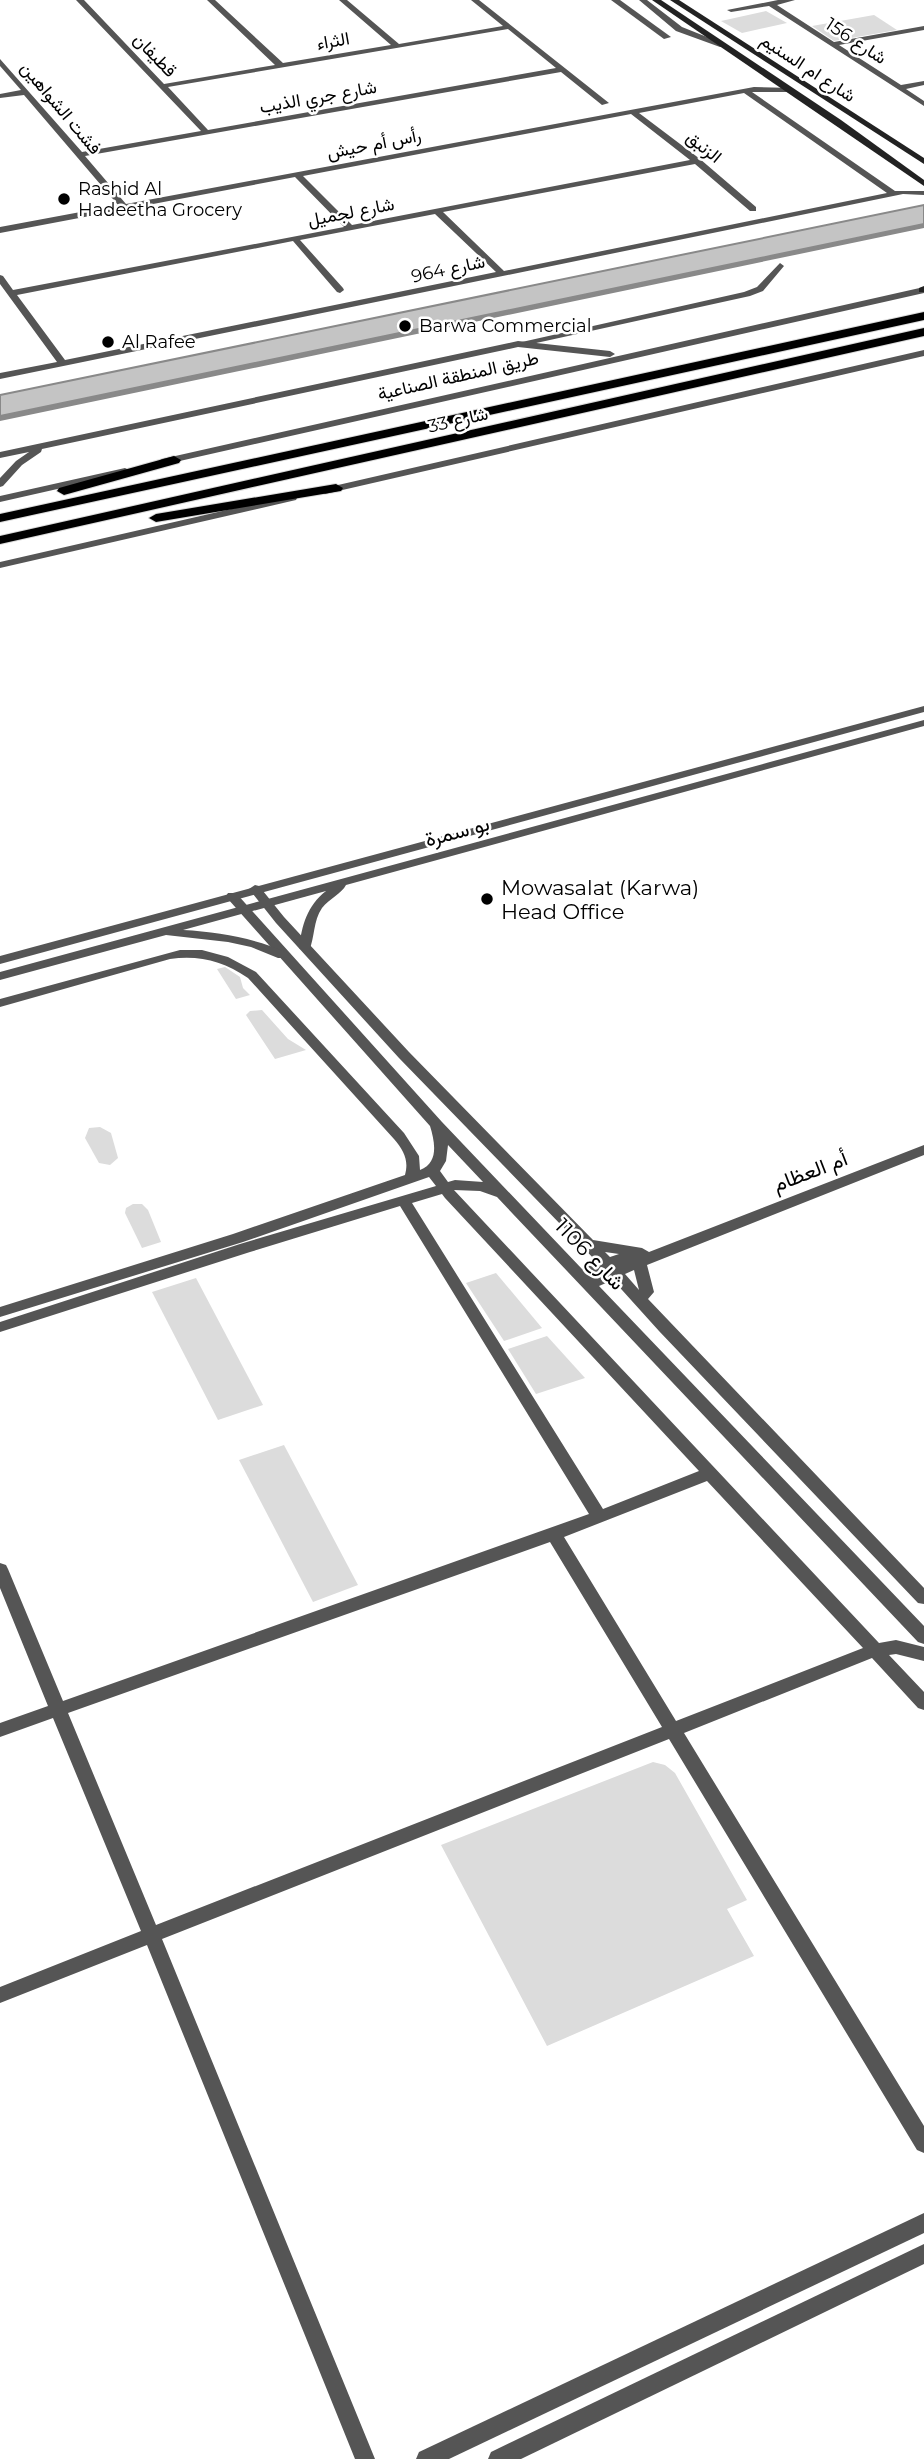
<svg xmlns="http://www.w3.org/2000/svg" width="924" height="2459" viewBox="0 0 924 2459" font-family="Montserrat,Vazirmatn,sans-serif">
<rect width="100%" height="100%" fill="#fff"/>
<g fill="#dcdcdc">
<polygon points="766,11 787,23 742,33 721,21"/>
<polygon points="874,15 897,30 834,41 812,26"/>
<polygon points="225,967 240,977 243,988 250,995 236,999 217,969"/>
<polygon points="262,1010 288,1039 306,1050 275,1059 246,1015 250,1011"/>
<polygon points="100,1127 111,1133 118,1158 110,1165 99,1163 85,1138 89,1128"/>
<polygon points="133,1204 142,1204 148,1210 161,1242 142,1248 125,1213 126,1208"/>
<polygon points="496,1273 542,1328 504,1341 466,1283"/>
<polygon points="196,1278 263,1405 218,1420 152,1292"/>
<polygon points="547,1336 585,1378 536,1394 508,1349"/>
<polygon points="284,1445 358,1585 313,1602 239,1460"/>
<polygon points="653,1762 665,1765 675,1773 747,1900 727,1909 754,1956 547,2046 441,1845"/>
</g>
<g fill="none" stroke-linecap="round" stroke-linejoin="round">
<defs>
<g id="trunk">
<polygon points="924,312 924,320 0,522 0,514"/>
<polygon points="924,328 924,336 0,544 0,536"/>
<polygon points="174,456 181,460 179,463 64,495 57,491 59,488"/>
<polygon points="336,484 343,488 341,491 156,522 149,518 156,514"/>
</g>
</defs>
<use href="#trunk" stroke="#dbdbdb" stroke-width="2"/>
<g fill="#555" fill-rule="evenodd">
<path d="M 76,0 L 84,0 L 164,84 L 275,65 L 207,0 L 215,0 L 283,63 L 391,45 L 339,0 L 347,0 L 399,44 L 503,26 L 471,0 L 479,0 L 609,103 L 602,105 L 561,72 L 85,156 L 126,204 L 754,87 L 792,88 L 792,92 L 752,92 L 895,191 L 924,191 L 924,195 L 903,194 L 0,379 L 0,373 L 57,362 L 0,284 L 0,275 L 3,276 L 13,290 L 344,227 L 295,177 L 0,233 L 0,227 L 118,205 L 24,95 L 0,98 L 0,94 L 21,90 L 0,66 L 0,59 L 82,152 L 201,131 ZM 508,29 L 556,68 L 208,130 L 168,87 ZM 744,93 L 887,193 L 504,271 L 443,212 L 695,164 L 750,211 L 756,211 L 756,207 L 700,159 L 639,113 ZM 631,114 L 690,160 L 352,225 L 303,176 ZM 435,214 L 496,272 L 65,360 L 17,295 L 293,241 L 337,292 L 340,293 L 344,290 L 343,288 L 300,240 Z"/>
<polygon points="611,0 620,0 671,37 664,39"/>
<polygon points="639,0 647,0 682,27 727,45 720,47 676,31"/>
<polygon points="778,0 795,0 777,5 834,42 924,26 924,30 839,45 901,85 924,81 924,85 906,89 924,101 924,106 769,6 731,12 727,10"/>
<polygon points="780,263 784,266 763,291 750,296 518,347 513,344 744,292 757,287"/>
<path d="M 255,885 L 259,886 L 284,917 L 409,1052 L 593,1240 L 642,1248 L 649,1252 L 924,1145 L 924,1155 L 647,1265 L 654,1292 L 648,1299 L 924,1588 L 924,1604 L 918,1603 L 659,1331 L 613,1280 L 599,1286 L 924,1626 L 924,1644 L 918,1642 L 497,1197 L 480,1191 L 454,1190 L 879,1643 L 896,1640 L 924,1647 L 924,1661 L 896,1654 L 889,1655 L 924,1692 L 924,1710 L 918,1708 L 872,1658 L 684,1733 L 924,2126 L 924,2153 L 917,2150 L 669,1739 L 162,1939 L 375,2459 L 355,2459 L 147,1945 L 0,2003 L 0,1987 L 141,1931 L 53,1718 L 0,1737 L 0,1723 L 48,1706 L 0,1588 L 0,1563 L 6,1565 L 8,1569 L 63,1701 L 589,1514 L 400,1206 L 250,1252 L 0,1332 L 0,1322 L 240,1244 L 436,1186 L 429,1177 L 243,1242 L 0,1317 L 0,1307 L 233,1234 L 405,1175 C 409,1160 404,1151 394,1139 L 248,978 C 223,961 199,955 170,959 L 0,1007 L 0,999 L 180,950 L 202,950 L 228,957 L 256,972 L 404,1133 L 419,1156 L 420,1170 C 439,1163 435,1142 430,1126 L 228,899 L 226,896 L 228,893 L 236,893 L 442,1122 L 582,1269 L 597,1262 L 399,1058 L 276,923 L 249,889 ZM 448,1145 L 483,1182 L 455,1180 L 448,1182 L 440,1171 L 446,1161 ZM 442,1194 L 445,1198 L 699,1471 L 603,1509 L 412,1203 ZM 605,1252 L 619,1254 L 610,1257 ZM 605,1270 L 606,1271 L 590,1277 ZM 634,1270 L 639,1290 L 625,1274 ZM 707,1481 L 863,1648 L 676,1721 L 564,1537 ZM 550,1542 L 662,1727 L 156,1925 L 68,1713 Z"/>
<polygon points="924,2213 924,2233 449,2459 416,2459 419,2452"/>
<polygon points="924,2244 924,2264 521,2459 488,2459 491,2452"/>
</g>
<g fill="#555" fill-rule="evenodd">
<polygon points="924,287 924,293 162,465 157,462 162,459"/>
<polygon points="518,341 610,351 615,354 610,357 518,347 42,449 41,452 22,465 3,486 0,487 0,478 16,461 29,452 0,458 0,452"/>
<polygon points="924,350 924,356 325,494 320,491 325,488"/>
<polygon points="125,468 130,471 128,473 0,502 0,496"/>
<polygon points="292,495 297,498 296,500 0,568 0,562"/>
<polygon points="924,706 924,712 0,964 0,956"/>
<path d="M 924,720 L 924,726 L 346,885 C 342,893 329,899 322,908 C 313,921 315,937 309,951 L 305,952 L 299,948 C 302,925 307,906 326,891 L 183,930 C 219,932 253,938 286,952 L 288,955 L 286,958 L 278,958 L 251,947 L 228,942 L 166,935 L 0,980 L 0,972 Z"/>
</g>
<g fill="#222" fill-rule="evenodd">
<polygon points="652,0 661,0 841,120 924,180 924,186"/>
<polygon points="670,0 679,0 924,158 924,164"/>
<polygon points="924,286 924,292 919,292 919,288"/>
</g>
<use href="#trunk" fill="#000" fill-rule="evenodd"/>
</g>
<polygon fill="#898989" points="924,224 924,228 0,421 0,416"/>
<polygon fill="#c4c4c4" stroke="#898989" stroke-width="2" points="924,205 924,224 0,416 0,395"/>
<g fill="#000" stroke="#fff" stroke-width="2.5">
<circle cx="64" cy="199" r="7"/>
<circle cx="405" cy="326" r="7"/>
<circle cx="108" cy="342" r="7"/>
<circle cx="487" cy="899" r="7"/>
</g>
<g text-anchor="middle" dominant-baseline="central" stroke-width="5" stroke-linejoin="round" paint-order="stroke">
<g font-size="18" fill="#000" stroke="#fff">
<text transform="translate(333 41) rotate(-10)">الثراء</text>
<text transform="translate(856 41) rotate(33)">شارع 156</text>
<text transform="translate(155 55) rotate(46)">قطيفان</text>
<text transform="translate(808 68) rotate(33)">شارع ام السنيم</text>
<text transform="translate(318 97) rotate(-10)">شارع جري الذيب</text>
<text transform="translate(61 108) rotate(50)">فشت الشواهين</text>
<text transform="translate(374 144) rotate(-11)">رأس أم حيش</text>
<text transform="translate(704 147) rotate(39)">الزنبق</text>
<text transform="translate(351 212) rotate(-11)">شارع لجميل</text>
<text transform="translate(448 269) rotate(-12)">شارع 964</text>
<text transform="translate(458 376) rotate(-13)">طريق المنطقة الصناعية</text>
<text transform="translate(458 420) rotate(-13)">شارع 33</text>
</g>
<g font-size="18" fill="#000" stroke="#fff" text-anchor="start">
<text x="78" y="189">Rashid Al<tspan x="78" dy="21">Hadeetha Grocery</tspan></text>
<text x="419" y="326">Barwa Commercial</text>
<text x="122" y="342">Al Rafee</text>
</g>
<g font-size="21" fill="#000" stroke="#fff">
<text transform="translate(457 831) rotate(-15)">بو سمرة</text>
<text transform="translate(810 1171) rotate(-21)">أم العظام</text>
<text transform="translate(590 1254) rotate(46)">شارع 1106</text>
</g>
<g font-size="21" fill="#000" stroke="#fff" text-anchor="start">
<text x="501" y="887">Mowasalat (Karwa)<tspan x="501" dy="24">Head Office</tspan></text>
</g>
</g>
</svg>
